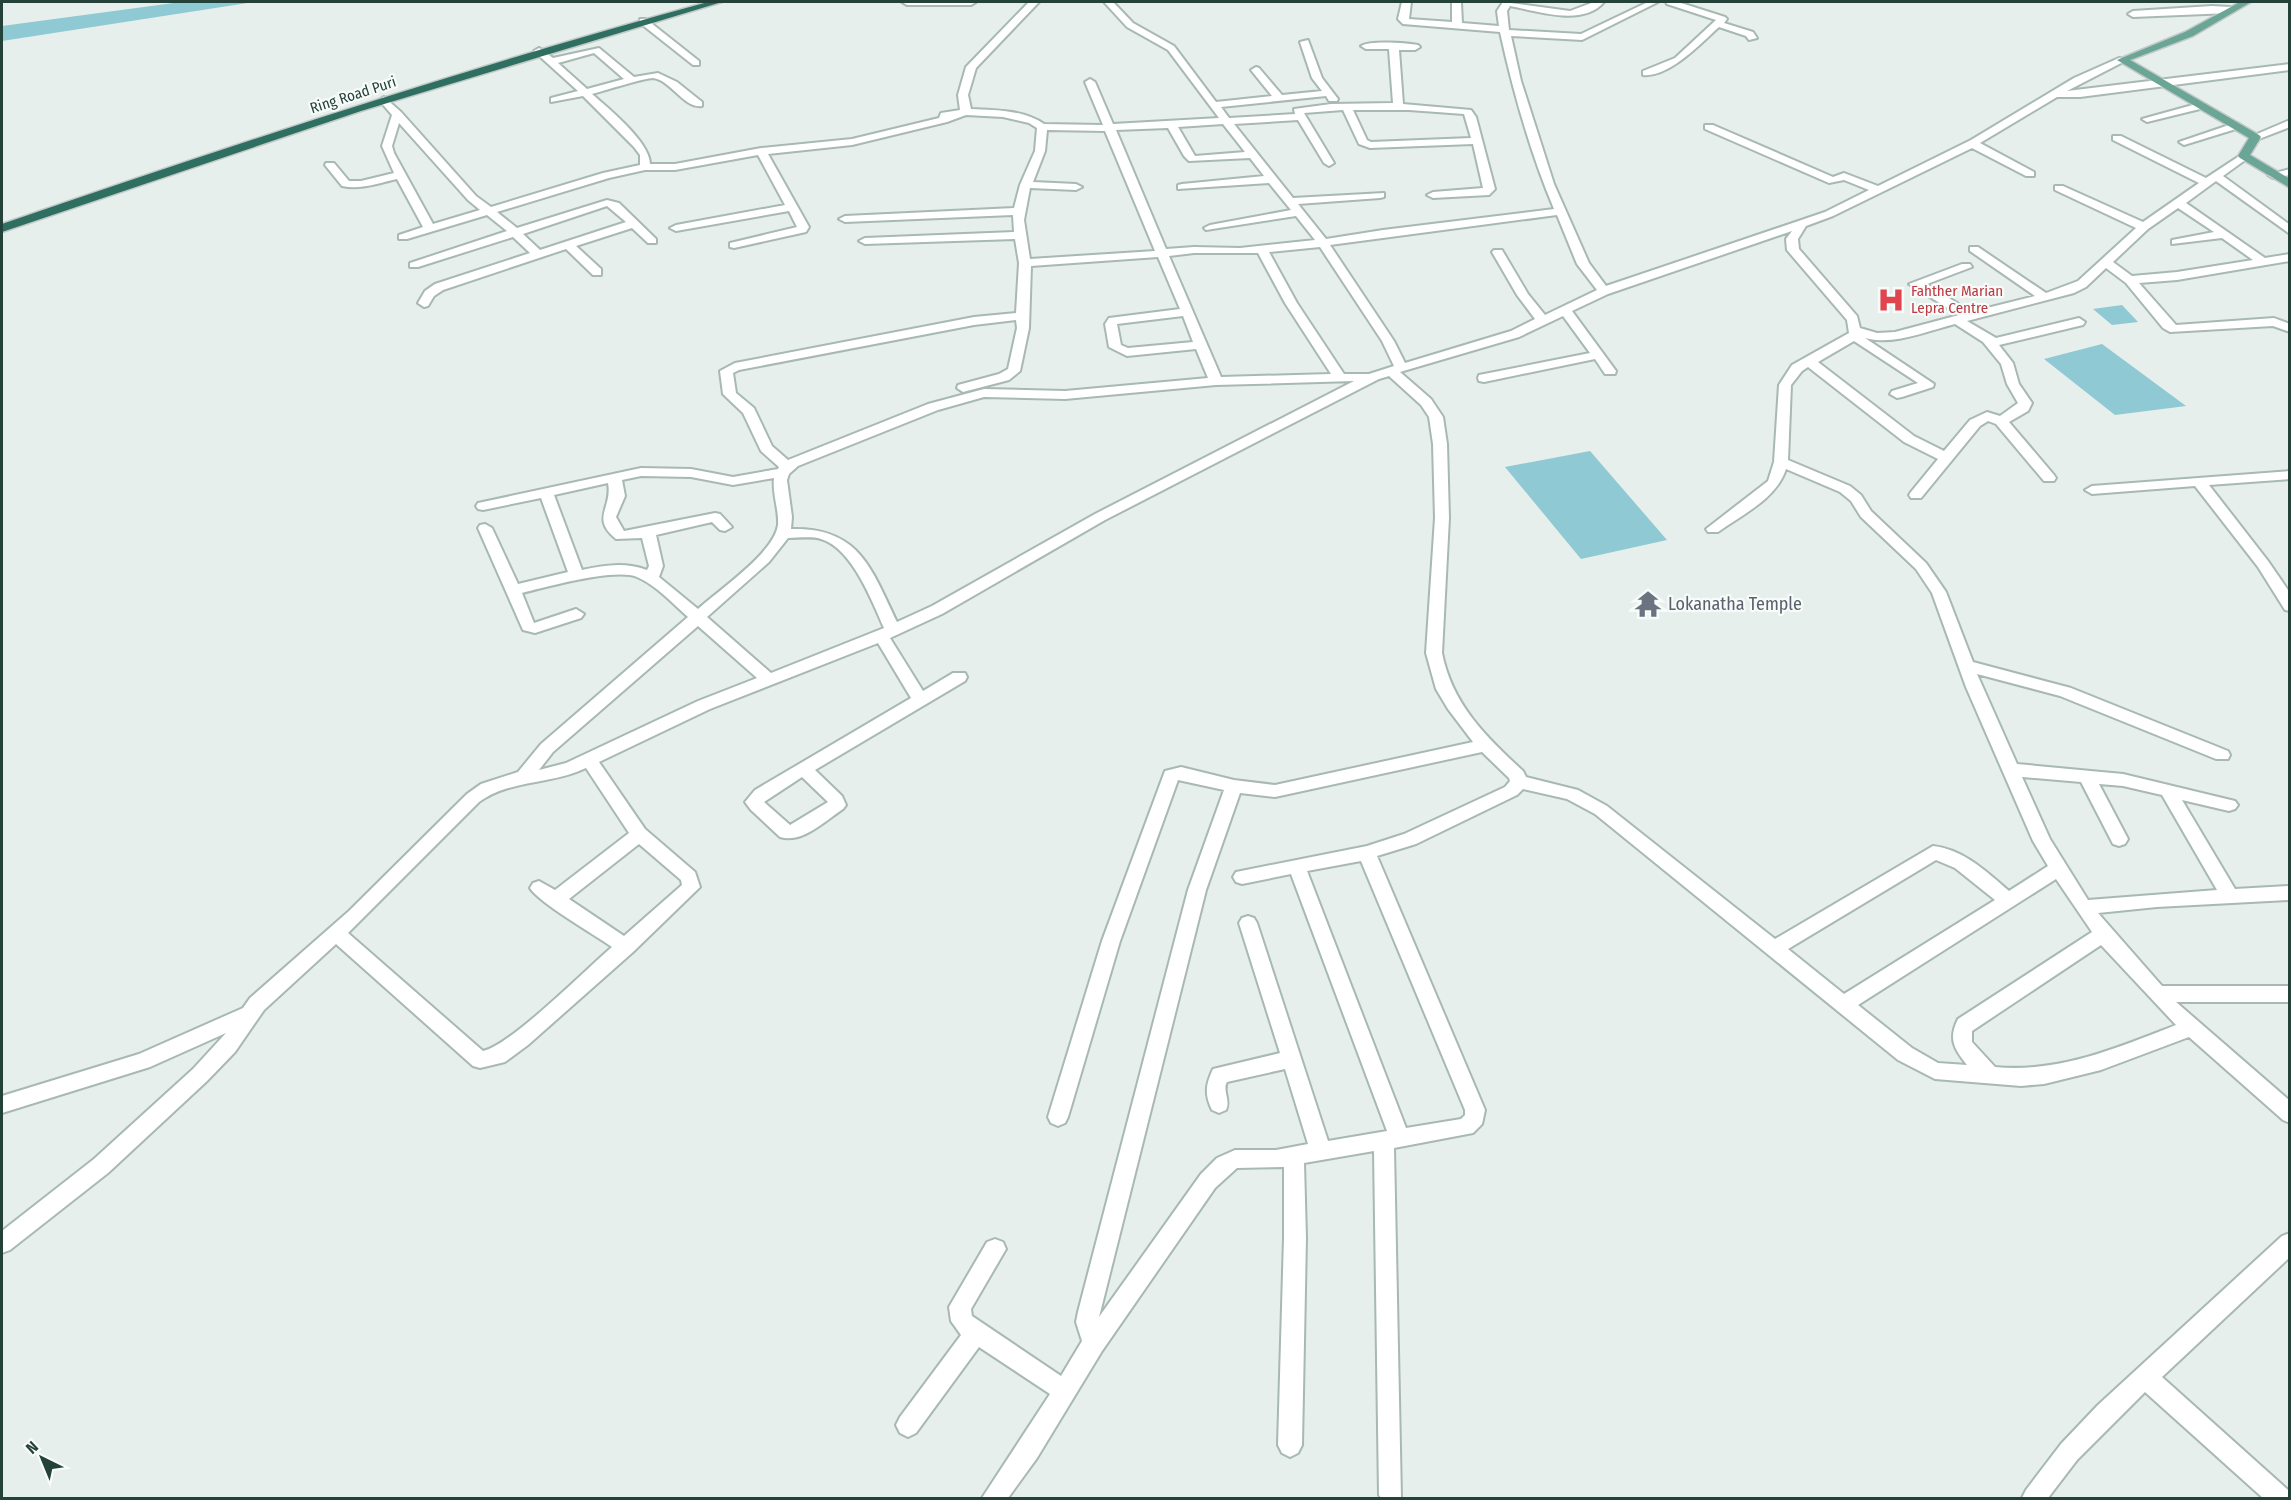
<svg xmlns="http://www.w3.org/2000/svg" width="2291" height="1500" viewBox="0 0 2291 1500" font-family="'Fira Sans Condensed',sans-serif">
<rect width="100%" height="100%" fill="#e6efeb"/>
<g fill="#8ec9d4">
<polygon points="181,2 254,2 2,41 2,26"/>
<polygon points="2122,305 2138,322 2112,325 2093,309"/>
<polygon points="2102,344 2186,406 2115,415 2044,359"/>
<polygon points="1590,451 1667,540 1581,559 1505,467"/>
</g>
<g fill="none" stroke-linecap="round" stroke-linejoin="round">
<defs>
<g id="minor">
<polygon points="902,2 976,2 971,5 907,5"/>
<path d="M 1029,2 L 1039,2 L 976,68 L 968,95 L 971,109 C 995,110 1024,110 1044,124 L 1103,125 L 1085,82 L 1090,79 L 1095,82 L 1113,124 L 1219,118 L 1168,50 L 1127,27 L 1104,2 L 1113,2 L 1133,23 L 1174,46 L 1216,102 L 1272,96 L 1251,70 L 1256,67 L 1259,68 L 1282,95 L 1322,91 L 1312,78 L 1300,42 L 1308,40 L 1322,78 L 1338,99 L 1337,101 L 1329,101 L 1326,96 L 1221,107 L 1229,118 L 1295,114 L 1294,109 L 1331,104 L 1393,103 L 1389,49 L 1366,49 L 1361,46 C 1370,40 1407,43 1418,45 L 1420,47 L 1415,50 L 1399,50 L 1403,104 L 1471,110 L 1476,117 L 1495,189 L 1489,195 L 1433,198 L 1427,195 L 1433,192 L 1483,188 L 1473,144 L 1370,148 L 1359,144 L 1343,110 L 1304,113 L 1334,163 L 1329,166 L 1324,163 L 1298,120 L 1234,124 L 1293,198 L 1384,193 L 1384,197 L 1380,198 L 1298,204 L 1326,239 L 1383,230 L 1554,209 C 1530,152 1513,91 1500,32 L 1403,24 L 1398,19 L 1402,2 L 1411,2 L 1409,19 L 1452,22 L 1452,2 L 1461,2 L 1462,23 L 1499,26 L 1497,11 L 1503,2 L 1570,11 L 1594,2 L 1604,2 C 1583,27 1538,11 1510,6 L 1507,11 L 1509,30 L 1581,34 L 1648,2 L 1658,2 L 1582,40 L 1511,36 L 1521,81 L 1554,184 L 1589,263 L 1606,286 L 1825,212 L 1869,190 L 1844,180 L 1829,183 L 1705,129 L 1705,125 L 1713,125 L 1833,177 L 1844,173 L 1878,186 L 1971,140 L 2074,78 L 2119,58 L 2127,60 L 2067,91 L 2290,64 L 2290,70 L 2080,97 L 2057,97 L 1980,143 L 2034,172 L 2034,176 L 2026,176 L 1972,148 L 1833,216 L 1806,226 L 1798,239 L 1799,249 L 1857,316 L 1860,328 L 1877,333 L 1895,332 L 1959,315 L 1909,284 L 1962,264 L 1970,264 L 1972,267 L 1927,284 L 1971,312 L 2035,296 L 1970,251 L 1970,247 L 1978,247 L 2046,293 L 2078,281 L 2136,228 L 2055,190 L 2055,186 L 2063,186 L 2143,222 L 2199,183 L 2113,140 L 2113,136 L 2121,136 L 2206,178 L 2244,153 L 2248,154 L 2248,158 L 2223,176 L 2290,225 L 2290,234 L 2216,181 L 2186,203 L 2265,258 L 2290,254 L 2290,261 L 2177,280 L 2139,283 L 2176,325 L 2274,318 L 2290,324 L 2290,332 L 2273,326 L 2170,332 L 2163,328 L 2126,283 L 2106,268 L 2086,287 L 2074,293 L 1967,321 L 1996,338 L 2079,318 L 2085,322 L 2083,325 L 1999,345 L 2013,363 L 2019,384 L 2032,403 L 2028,411 L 2009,422 L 2054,475 L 2056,478 L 2054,481 L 2044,481 L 1996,424 L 1988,421 L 1980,426 L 1921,498 L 1911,498 L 1909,495 L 1911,492 L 1938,459 L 1904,442 L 1808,367 L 1802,371 L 1791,385 L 1788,460 L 1850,486 L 1861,495 L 1871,511 L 1926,563 L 1946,592 L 1973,662 L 2071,688 L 2228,751 L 2230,755 L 2228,759 L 2216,759 L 2060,696 L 1977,674 L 2017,764 L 2123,774 L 2235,801 L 2238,805 L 2235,809 L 2229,811 L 2182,800 L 2235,889 L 2290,886 L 2290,900 L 2157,907 L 2098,913 L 2162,986 L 2290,986 L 2290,1002 L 2176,1002 L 2290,1101 L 2290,1123 L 2283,1120 L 2189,1037 L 2101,1070 L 2044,1084 L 2021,1086 L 1935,1079 L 1898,1060 L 1595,814 L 1567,799 L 1523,789 L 1517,795 L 1416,844 L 1377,856 L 1485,1110 L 1482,1124 L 1473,1133 L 1394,1148 L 1401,1498 L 1381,1498 L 1379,1495 L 1374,1151 L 1304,1163 L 1306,1238 L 1302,1445 L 1298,1453 L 1290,1457 L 1282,1453 L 1278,1445 L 1284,1238 L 1284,1167 L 1237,1168 L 1215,1188 L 1102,1351 L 1037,1458 L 1008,1498 L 982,1498 L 1050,1394 L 979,1347 L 916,1433 L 908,1437 L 900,1433 L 896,1425 L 900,1417 L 961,1335 L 951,1321 L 949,1307 L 987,1242 L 995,1239 L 1003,1242 L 1006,1249 L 971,1309 L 972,1316 L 1061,1376 L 1082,1341 L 1076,1322 L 1078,1312 L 1188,890 L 1224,790 L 1178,780 L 1120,941 L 1068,1117 L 1065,1123 L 1058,1126 L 1051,1123 L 1048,1117 L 1102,941 L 1165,771 L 1181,767 L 1234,780 L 1275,785 L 1473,742 L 1448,709 L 1436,689 L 1426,653 L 1435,518 L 1433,444 L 1429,417 L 1421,405 L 1389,376 L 1379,379 L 1105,520 L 942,614 L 890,638 L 923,691 L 953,673 L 965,673 L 967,677 L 965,681 L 815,770 L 842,796 L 846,805 L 843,809 C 825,821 802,844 780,837 L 751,810 L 745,802 L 755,790 L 911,698 L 878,643 L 710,709 L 599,762 L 645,829 L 695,872 L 700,887 L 633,952 L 528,1045 L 505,1062 L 480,1068 L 473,1066 L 336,944 L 264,1010 L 235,1052 L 207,1081 L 108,1173 L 10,1250 L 2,1253 L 2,1231 L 94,1159 L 193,1069 L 226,1033 L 150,1067 L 2,1113 L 2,1096 L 139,1054 L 243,1008 L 250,998 L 349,911 L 467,794 L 481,784 L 518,772 L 541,744 L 688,617 C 672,603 656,585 637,577 C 614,568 547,587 522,593 L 534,623 L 576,609 L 584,614 L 581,618 L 535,633 L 523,630 L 478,528 L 480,525 L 485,524 L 492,528 L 518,584 L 568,572 L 541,498 L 483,510 L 478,509 L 476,506 L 478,503 L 641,468 L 691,469 L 733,477 L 778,469 L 779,467 L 761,451 L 743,413 L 723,394 L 720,371 L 735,363 L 974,317 L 1016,313 L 1019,263 L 1015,239 L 865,244 L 859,241 L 865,238 L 1014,232 L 1013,215 L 845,222 L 839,219 L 845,216 L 1014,208 L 1020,185 L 1035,151 L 1037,128 L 1029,123 L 1003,117 L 966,115 L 947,122 L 852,145 L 768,154 L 809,227 L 806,232 L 734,248 L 730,247 L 730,243 L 797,227 L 789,211 L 676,231 L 670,228 L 676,225 L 785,205 L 758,155 L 675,170 L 645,170 L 609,178 L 497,212 L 517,228 L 607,200 L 619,203 L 656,239 L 656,243 L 648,243 L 632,228 L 576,246 L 601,269 L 601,275 L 593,275 L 566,249 L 443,290 L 434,296 L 428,306 L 424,307 L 418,303 L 425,291 L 435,284 L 530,253 L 513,237 L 418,267 L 410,267 L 410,263 L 507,231 L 487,215 L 407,239 L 399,239 L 399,235 L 423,227 L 397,179 C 379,183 361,190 342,186 L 325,165 L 326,163 L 334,163 L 349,181 L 361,181 L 394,173 L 382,146 L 392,115 L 379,100 L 384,97 L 401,112 L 476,196 L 491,207 L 603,173 L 640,165 L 640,155 L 634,147 L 583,96 L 551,102 L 551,98 L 578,91 L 536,53 L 534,51 L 539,48 L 553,58 L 599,48 L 634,77 L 658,73 L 677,82 L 702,102 L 702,106 C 684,109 671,80 653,78 C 645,78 603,91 592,94 C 608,108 650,142 650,164 L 675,164 L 761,148 L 852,139 L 939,118 L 941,113 L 960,110 L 958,95 L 966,67 ZM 594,53 L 624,79 L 587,89 L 558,63 ZM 1353,110 L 1409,110 L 1464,114 L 1471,138 L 1371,142 L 1367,140 ZM 399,123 L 468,200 L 480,210 L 433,224 L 394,153 L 392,146 ZM 1223,124 L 1245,152 L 1195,156 L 1178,127 ZM 1168,128 L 1184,156 L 1189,161 L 1250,158 L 1264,176 L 1182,184 L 1178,185 L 1178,189 L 1269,183 L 1291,210 L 1210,225 L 1204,228 L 1206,230 L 1296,216 L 1315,240 L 1240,248 L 1194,247 L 1166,249 L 1116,130 ZM 1047,130 L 1105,131 L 1155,251 L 1030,259 L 1024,220 L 1030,188 L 1076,190 L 1082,187 L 1076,184 L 1033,182 L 1045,151 ZM 607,206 L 626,222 L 540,250 L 523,234 ZM 2178,208 L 2214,232 L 2172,240 L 2172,244 L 2222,238 L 2253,260 L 2177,272 L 2132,276 L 2113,262 L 2148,229 ZM 1557,215 L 1577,264 L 1597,290 L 1545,315 L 1528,294 L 1502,250 L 1494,250 L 1492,252 L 1517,295 L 1535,319 L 1511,331 L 1405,363 L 1394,341 L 1330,245 ZM 1792,231 L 1786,239 L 1787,250 L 1847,320 L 1849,333 L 1792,365 L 1779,385 L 1774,462 L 1768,481 L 1706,529 L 1708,532 L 1718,532 C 1743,514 1776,499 1786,469 L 1840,492 L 1851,501 L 1861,517 L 1916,569 L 1932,593 L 1966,687 L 2033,841 L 2048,866 L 2009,891 C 1987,872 1963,849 1933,846 L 1775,939 L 1607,806 L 1578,790 L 1526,777 L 1523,771 C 1486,737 1452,704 1442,653 L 1449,518 L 1447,444 L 1443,417 L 1431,399 L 1400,372 L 1519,337 L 1563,316 L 1590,353 L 1479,375 L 1478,378 L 1479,381 L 1484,382 L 1595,359 L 1605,374 L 1615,374 L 1616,371 L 1572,311 L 1608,294 ZM 1320,247 L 1382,341 L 1394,366 L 1369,374 L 1344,374 L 1297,303 L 1269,252 ZM 1194,253 L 1258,253 L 1285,303 L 1331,374 L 1221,377 L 1169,256 ZM 1158,257 L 1180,309 L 1109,318 L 1105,324 L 1109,347 L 1127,356 L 1196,349 L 1208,378 L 1065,391 L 984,389 L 928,404 L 788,460 L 772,446 L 754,408 L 736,393 L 733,373 L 739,370 L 974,325 L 1016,320 L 1017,328 L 1008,369 L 999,374 L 958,385 L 957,388 L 963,392 L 1009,380 L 1020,371 L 1029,328 L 1031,266 ZM 1183,316 L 1193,342 L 1128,348 L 1121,345 L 1117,324 ZM 1955,324 L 1983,342 L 2001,364 L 2007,384 L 2018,403 L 2000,416 L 1987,412 L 1970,420 L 1944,451 L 1914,436 L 1818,362 L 1854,341 L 1918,383 L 1892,391 L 1890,394 L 1897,398 L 1902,397 L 1933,387 L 1934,384 L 1865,338 C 1894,346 1927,331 1955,324 ZM 1354,381 L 1095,514 L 932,606 L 897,622 C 871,568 859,527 791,529 L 792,517 L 787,480 L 789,474 L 798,466 L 938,410 L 984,397 L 1065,399 L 1216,385 ZM 641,476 L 691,477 L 733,485 L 774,478 C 772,494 779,509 778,525 C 774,553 719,590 698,609 L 659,577 L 663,566 L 656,535 L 712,522 L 720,530 L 725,531 L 732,527 L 720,514 L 715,513 L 624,531 L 616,517 L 625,496 L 622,480 ZM 608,483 C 613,508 590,518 616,539 L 642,538 L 649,566 L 647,570 C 626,562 604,565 582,570 L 554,495 ZM 788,538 C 799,538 811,536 821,539 C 852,548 872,601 884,628 L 771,673 L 707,617 L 769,562 ZM 698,626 L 757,678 L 698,701 L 566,763 L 539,770 L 553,752 ZM 1482,752 L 1509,778 L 1510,781 L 1505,787 L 1404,834 L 1367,846 L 1236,872 L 1233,877 L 1236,882 L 1242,884 L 1291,874 L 1387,1131 L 1328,1141 L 1257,923 L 1254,918 L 1248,916 L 1242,918 L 1239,923 L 1280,1053 L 1213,1069 C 1206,1084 1204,1094 1212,1110 L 1219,1113 L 1226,1110 C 1231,1100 1222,1091 1227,1082 L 1285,1069 L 1308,1144 L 1276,1150 L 1235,1150 L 1217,1158 L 1201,1174 L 1099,1317 L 1206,890 L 1240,793 L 1275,797 ZM 586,768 L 629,833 L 555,890 L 539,881 L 533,883 L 530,888 C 538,902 595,935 612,947 C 585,970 511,1045 483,1051 L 348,933 L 479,802 C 511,779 551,785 586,768 ZM 802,777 L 828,802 L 790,825 L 764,802 ZM 2022,777 L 2081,782 L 2113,844 L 2119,846 L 2125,844 L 2128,839 L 2099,784 L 2123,786 L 2162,795 L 2217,890 L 2088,900 L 2050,839 ZM 639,844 L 681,880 L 682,885 L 624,936 L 569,899 ZM 1936,860 L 1955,868 L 1995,900 L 1844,994 L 1788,949 ZM 1361,861 L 1465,1110 L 1465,1115 L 1461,1119 L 1406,1128 L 1307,871 ZM 2056,879 L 2092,932 L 1958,1019 C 1948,1039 1954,1049 1967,1065 L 1938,1063 L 1912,1048 L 1858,1005 ZM 2101,945 L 2176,1025 C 2117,1048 2059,1073 1995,1067 L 1972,1042 L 1972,1031 Z"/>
<path d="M 1666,2 L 1678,2 L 1725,17 L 1727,19 L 1724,23 L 1753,32 L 1757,38 L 1749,40 L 1746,36 L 1719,27 C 1701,43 1669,78 1643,75 L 1643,71 L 1675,58 L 1716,20 L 1667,4 Z"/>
<polygon points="2212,6 2230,7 2235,10 2230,13 2133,17 2128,14 2133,11"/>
<polygon points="640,19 646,19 699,61 699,65 693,65 640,23"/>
<polygon points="2200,103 2205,106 2204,108 2147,122 2142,119"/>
<polygon points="2290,120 2290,127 2259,139 2250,137"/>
<polygon points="2235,123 2239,124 2239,128 2184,145 2179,142"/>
<polygon points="2290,169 2290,175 2273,178 2268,175"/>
<polygon points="2290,471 2290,479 2209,485 2268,561 2290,593 2290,611 2285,610 2258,567 2195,486 2092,494 2085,490 2092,486"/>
<polygon points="2290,1233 2290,1257 2162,1377 2288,1490 2290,1498 2263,1498 2145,1392 2077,1460 2048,1498 2022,1498 2026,1490 2061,1444 2098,1405 2282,1236"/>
</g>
<polygon id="major" points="2240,2 2251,2 2193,36 2130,60 2259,135 2261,137 2250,155 2290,179 2290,188 2240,158 2238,156 2249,138 2117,60 2185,32"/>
<path id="highway" d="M 708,2 L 722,2 L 361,111 L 2,232 L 2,224 C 235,144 469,67 708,2 Z"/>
</defs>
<use href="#minor" stroke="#a8b8b2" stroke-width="4"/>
<use href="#major" stroke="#c2cac8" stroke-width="3"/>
<use href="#highway" stroke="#c2cac8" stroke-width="3"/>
<use href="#minor" fill="#fff" fill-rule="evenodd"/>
<use href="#major" fill="#6aa596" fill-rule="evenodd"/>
<use href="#highway" fill="#2f6f62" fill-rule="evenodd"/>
</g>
<defs>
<symbol id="hospital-bare" viewBox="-9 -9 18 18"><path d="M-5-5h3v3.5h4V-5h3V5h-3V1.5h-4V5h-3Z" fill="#e0444e" stroke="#f7fbf9" stroke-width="2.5" paint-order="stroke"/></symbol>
<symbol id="temple-bare" viewBox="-9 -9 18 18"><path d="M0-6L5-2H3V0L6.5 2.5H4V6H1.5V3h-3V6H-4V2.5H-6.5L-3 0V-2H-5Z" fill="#6b7280" stroke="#f7fbf9" stroke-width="2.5" paint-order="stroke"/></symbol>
</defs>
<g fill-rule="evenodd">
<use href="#hospital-bare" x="1872" y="281" width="38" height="38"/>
<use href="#temple-bare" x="1629" y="585" width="38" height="38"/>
</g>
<g text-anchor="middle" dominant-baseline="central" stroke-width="4.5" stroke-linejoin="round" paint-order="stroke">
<g font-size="15" fill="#24423a" stroke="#f7fbf9">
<text transform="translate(353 95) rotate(-18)">Ring Road Puri</text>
</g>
<g font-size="15" fill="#be3a42" stroke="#f7fbf9" text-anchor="start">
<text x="1911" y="291">Fahther Marian<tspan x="1911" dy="17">Lepra Centre</tspan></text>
</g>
<g font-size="18" fill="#5b616d" stroke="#f7fbf9" text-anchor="start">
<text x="1668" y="604">Lokanatha Temple</text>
</g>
</g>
<rect width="2291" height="1500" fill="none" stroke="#24423a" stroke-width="6"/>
<g transform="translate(42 1458) rotate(317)" stroke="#f7fbf9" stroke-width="4.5" paint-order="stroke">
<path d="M0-4.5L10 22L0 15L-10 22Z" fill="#24423a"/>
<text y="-9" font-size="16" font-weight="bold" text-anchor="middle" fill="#24423a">N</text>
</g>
</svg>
